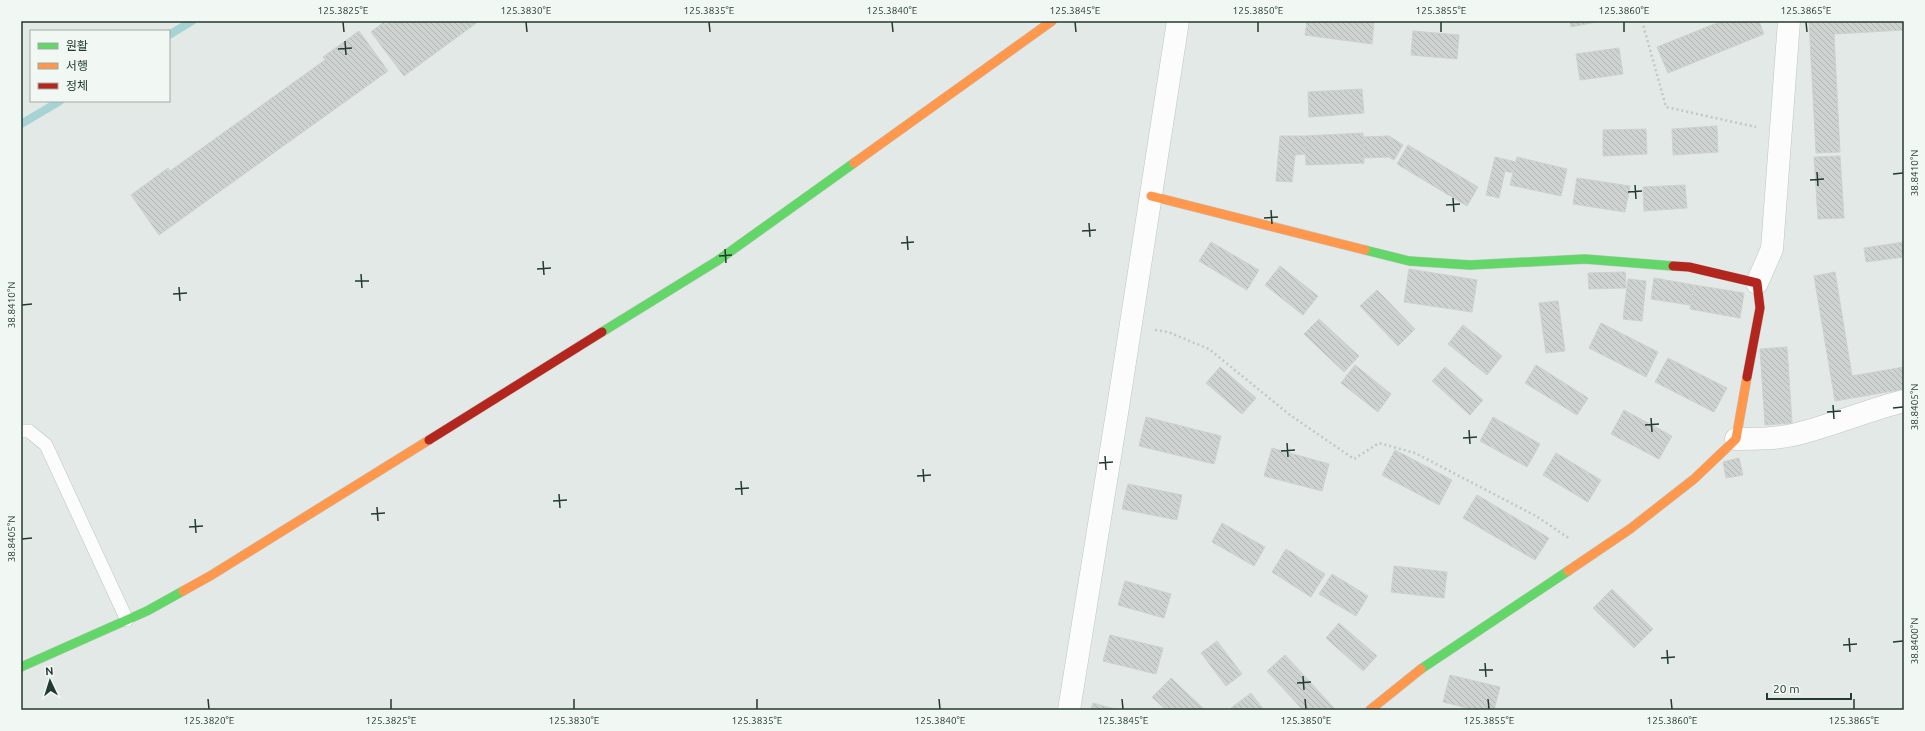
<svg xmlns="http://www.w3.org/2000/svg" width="1925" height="731" viewBox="0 0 1925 731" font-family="Ubuntu,'Noto Sans KR',sans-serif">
<defs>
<pattern id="building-back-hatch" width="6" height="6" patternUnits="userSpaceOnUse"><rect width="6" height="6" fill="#ced2d0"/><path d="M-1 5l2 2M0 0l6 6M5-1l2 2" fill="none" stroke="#b1b5b3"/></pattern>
</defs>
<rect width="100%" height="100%" fill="#e3e9e6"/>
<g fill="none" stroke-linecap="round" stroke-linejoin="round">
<g stroke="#a7d3d4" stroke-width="8">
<polyline points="169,35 192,21"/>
<polyline points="21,124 60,101"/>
</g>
</g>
<g fill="url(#building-back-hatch)" stroke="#ccd2cf">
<polygon points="391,21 479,21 404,76 371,32 384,22 385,25"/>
<polygon points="1307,21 1374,21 1372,44 1305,35"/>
<polygon points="1570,21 1601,21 1571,27"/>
<polygon points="1722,21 1759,21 1764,34 1668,73 1657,47"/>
<polygon points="1809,21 1904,21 1904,30 1834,34 1840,152 1816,153"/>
<polygon points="359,31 388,71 159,235 131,195 168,168 170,171 325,60 323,57"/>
<polygon points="1413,31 1459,35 1457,59 1411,55"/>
<polygon points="1619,48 1623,74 1580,80 1576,54"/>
<polygon points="1362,89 1364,113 1309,117 1308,92"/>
<polygon points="1717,126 1718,152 1673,155 1672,129"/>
<polygon points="1646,129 1647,154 1603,156 1603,130"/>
<polygon points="1363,133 1364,163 1306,165 1305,136"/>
<polygon points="1280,136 1305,136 1306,154 1295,155 1292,182 1276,181"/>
<polygon points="1389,136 1403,145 1394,160 1389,157 1364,158 1363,137"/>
<polygon points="1408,145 1478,187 1467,206 1397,164"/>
<polygon points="1840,156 1844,218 1818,219 1814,157"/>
<polygon points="1495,157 1516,162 1513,173 1505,171 1499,198 1486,195"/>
<polygon points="1517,157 1567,169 1561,196 1510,185"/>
<polygon points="1577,178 1630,186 1625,212 1573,204"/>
<polygon points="1685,185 1687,208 1644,211 1643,187"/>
<polygon points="1211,242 1259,270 1247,290 1199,261"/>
<polygon points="1904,242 1904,257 1866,262 1864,248"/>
<polygon points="1280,266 1318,296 1303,315 1265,285"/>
<polygon points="1409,269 1477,280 1472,312 1404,302"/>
<polygon points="1625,272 1626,288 1589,289 1588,273"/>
<polygon points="1835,272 1852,376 1904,367 1904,389 1835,401 1814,276"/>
<polygon points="1654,278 1694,285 1690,305 1651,299"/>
<polygon points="1628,279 1646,281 1642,321 1623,319"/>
<polygon points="1694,285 1744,293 1740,318 1690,309"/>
<polygon points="1377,290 1415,329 1398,346 1360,306"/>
<polygon points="1558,301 1565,351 1546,353 1539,303"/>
<polygon points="1319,319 1359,356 1344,372 1304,334"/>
<polygon points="1601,323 1658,352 1646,377 1589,348"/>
<polygon points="1463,325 1502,356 1487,375 1448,344"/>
<polygon points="1787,347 1792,423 1765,425 1760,349"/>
<polygon points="1668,358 1727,388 1714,412 1655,382"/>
<polygon points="1355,365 1391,394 1378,412 1341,383"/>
<polygon points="1536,365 1588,398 1577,415 1525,383"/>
<polygon points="1220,367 1256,398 1242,414 1206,383"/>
<polygon points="1445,367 1483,400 1470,415 1432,381"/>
<polygon points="1624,410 1672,436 1659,459 1611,434"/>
<polygon points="1146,417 1221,436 1214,464 1139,446"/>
<polygon points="1493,417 1540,444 1527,467 1480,441"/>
<polygon points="1272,448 1329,464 1322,491 1264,476"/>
<polygon points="1395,450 1452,480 1439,505 1382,475"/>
<polygon points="1556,453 1601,480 1588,502 1543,475"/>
<polygon points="1739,458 1743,475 1726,478 1723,462"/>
<polygon points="1128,484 1182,495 1177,520 1122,509"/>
<polygon points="1477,495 1549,538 1535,560 1463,518"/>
<polygon points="1222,523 1265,547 1254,566 1212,542"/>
<polygon points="1286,549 1325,574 1311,597 1272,572"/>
<polygon points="1394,566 1447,572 1444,598 1391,592"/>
<polygon points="1332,574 1368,596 1356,616 1319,594"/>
<polygon points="1125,581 1171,594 1164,618 1118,605"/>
<polygon points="1612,589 1653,629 1634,648 1593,608"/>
<polygon points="1339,623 1377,656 1363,671 1326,638"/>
<polygon points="1110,635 1163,648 1156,674 1103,661"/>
<polygon points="1217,641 1242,674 1226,686 1201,653"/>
<polygon points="1285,655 1336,710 1303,710 1267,671"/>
<polygon points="1450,675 1500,687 1494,710 1475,710 1443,702"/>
<polygon points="1171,678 1204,709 1203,710 1166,710 1152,697"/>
<polygon points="1251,693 1264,710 1233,710 1231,708"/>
<polygon points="1093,703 1118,710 1091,710"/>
</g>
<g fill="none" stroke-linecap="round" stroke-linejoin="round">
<defs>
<polyline id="lane" points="21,431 29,431 46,445 127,620"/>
<g id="street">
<polyline points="1757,283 1772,249 1789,21"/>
<path d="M 1736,439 C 1756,439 1777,439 1797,434 C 1833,425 1868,410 1904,401"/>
<polyline points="1069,710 1118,407 1178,21"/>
</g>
<g id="fast">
<polyline points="1365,250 1409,261 1470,265 1585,259 1673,266"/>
<polyline points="602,332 717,261 854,163"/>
<polyline points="21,667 147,611 183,591"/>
<polyline points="1421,669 1568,571"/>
</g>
<g id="slow">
<polyline points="854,163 1052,21"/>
<polyline points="1151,196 1365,250"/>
<polyline points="1568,571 1630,529 1694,479 1736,439 1747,377"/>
<polyline points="183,591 210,576 429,440"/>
<polyline points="1370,710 1421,669"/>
</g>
<g id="jam">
<polyline points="1673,266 1689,267 1757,283 1760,308 1747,377"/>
<polyline points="429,440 602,332"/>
</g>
</defs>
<use href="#lane" stroke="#c0c5c3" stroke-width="14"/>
<use href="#street" stroke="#c0c5c3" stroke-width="23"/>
<use href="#fast" stroke="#c0c6c3" stroke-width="10"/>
<use href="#slow" stroke="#c0c6c3" stroke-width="10"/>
<use href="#jam" stroke="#c0c6c3" stroke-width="10"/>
<g stroke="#c0c9c4" stroke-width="2.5" stroke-dasharray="2 3" stroke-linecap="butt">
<polyline points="1642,21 1666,107 1756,127"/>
<polyline points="1155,330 1168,332 1209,349 1290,415 1354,459 1379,443 1415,453 1536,516 1570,539"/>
</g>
<use href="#lane" stroke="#fbfcfb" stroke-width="13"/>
<use href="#street" stroke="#fbfcfb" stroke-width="22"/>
<use href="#fast" stroke="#63d668" stroke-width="9"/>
<use href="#slow" stroke="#ff974d" stroke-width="9"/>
<use href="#jam" stroke="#b3261e" stroke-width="9"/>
</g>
<path fill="none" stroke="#233a31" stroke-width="1.5" d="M 343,22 L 344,32M 526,22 L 527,32M 709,22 L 710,32M 892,22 L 893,32M 1075,22 L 1076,32M 1258,22 L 1258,32M 1441,22 L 1441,32M 1624,22 L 1624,32M 1806,22 L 1807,32M 345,41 L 346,55M 338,49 L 352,48M 1817,172 L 1818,186M 1893,174 L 1903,173M 1810,180 L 1824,179M 1635,185 L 1636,199M 1628,192 L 1642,191M 1453,198 L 1454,212M 1446,205 L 1460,204M 1271,210 L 1272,224M 1264,218 L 1278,217M 1089,223 L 1090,237M 1082,231 L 1096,230M 907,236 L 908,250M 901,243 L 914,242M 725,249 L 726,263M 719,256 L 732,255M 543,261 L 544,275M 537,269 L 551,268M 361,274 L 362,288M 355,281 L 369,281M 179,287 L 180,301M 173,294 L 187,293M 22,305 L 32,304M 1833,405 L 1834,419M 1893,408 L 1903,407M 1827,412 L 1841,411M 1651,418 L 1652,432M 1645,425 L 1659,424M 1469,430 L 1470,444M 1463,438 L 1477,437M 1287,443 L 1288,457M 1281,451 L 1295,450M 1105,456 L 1106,470M 1099,463 L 1113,462M 923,469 L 924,482M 917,476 L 931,475M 741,481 L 742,495M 735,489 L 749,488M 559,494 L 560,508M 553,501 L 567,500M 377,507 L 378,521M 371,514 L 385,513M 195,519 L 196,533M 189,527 L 203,526M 22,539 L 32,538M 1849,638 L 1850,652M 1893,642 L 1903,641M 1843,645 L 1857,644M 1667,650 L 1668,664M 1661,658 L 1675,657M 1485,663 L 1486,677M 1479,670 L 1493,670M 1303,676 L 1304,690M 1297,683 L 1311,682M 208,699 L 209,709M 391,699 L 391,709M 574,699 L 574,709M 757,699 L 757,709M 939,699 L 940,709M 1122,699 L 1123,709M 1305,699 L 1306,709M 1488,699 L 1489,709M 1671,699 L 1672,709M 1854,699 L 1854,709"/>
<rect width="1925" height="731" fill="none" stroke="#f1f7f3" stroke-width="44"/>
<rect x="30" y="30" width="140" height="72" fill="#f1f7f3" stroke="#9faba5"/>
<rect x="38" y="43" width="20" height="6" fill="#63d668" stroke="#9faba5"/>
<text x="66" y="50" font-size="12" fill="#233a31">원활</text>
<rect x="38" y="63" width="20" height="6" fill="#ff974d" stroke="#9faba5"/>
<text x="66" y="70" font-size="12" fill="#233a31">서행</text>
<rect x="38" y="83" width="20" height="6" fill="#b3261e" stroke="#9faba5"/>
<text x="66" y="90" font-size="12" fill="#233a31">정체</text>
<g transform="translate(50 681) rotate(356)" stroke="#f1f7f3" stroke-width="3" paint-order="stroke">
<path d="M0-3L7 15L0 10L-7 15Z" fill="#233a31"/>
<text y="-6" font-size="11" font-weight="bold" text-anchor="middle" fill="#233a31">N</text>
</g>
<path d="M1767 693v6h84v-6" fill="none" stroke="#233a31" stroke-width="2"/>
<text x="1773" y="693" font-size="12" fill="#233a31" stroke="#f1f7f3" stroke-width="3" paint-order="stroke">20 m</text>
<rect x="22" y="22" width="1881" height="687" fill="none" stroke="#233a31" stroke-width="1.5"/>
<g font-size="10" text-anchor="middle" fill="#233a31">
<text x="343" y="14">125.3825°E</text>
<text x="526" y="14">125.3830°E</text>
<text x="709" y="14">125.3835°E</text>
<text x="892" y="14">125.3840°E</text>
<text x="1075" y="14">125.3845°E</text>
<text x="1258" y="14">125.3850°E</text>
<text x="1441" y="14">125.3855°E</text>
<text x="1624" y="14">125.3860°E</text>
<text x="1806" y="14">125.3865°E</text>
<text transform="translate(1914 173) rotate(-90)" y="4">38.8410°N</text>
<text transform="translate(11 305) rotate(-90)" y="4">38.8410°N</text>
<text transform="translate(1914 407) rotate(-90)" y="4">38.8405°N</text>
<text transform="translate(11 539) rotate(-90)" y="4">38.8405°N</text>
<text transform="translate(1914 641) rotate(-90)" y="4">38.8400°N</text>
<text x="209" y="724">125.3820°E</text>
<text x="391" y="724">125.3825°E</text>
<text x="574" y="724">125.3830°E</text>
<text x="757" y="724">125.3835°E</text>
<text x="940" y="724">125.3840°E</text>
<text x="1123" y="724">125.3845°E</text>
<text x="1306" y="724">125.3850°E</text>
<text x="1489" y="724">125.3855°E</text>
<text x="1672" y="724">125.3860°E</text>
<text x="1854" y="724">125.3865°E</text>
</g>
</svg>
